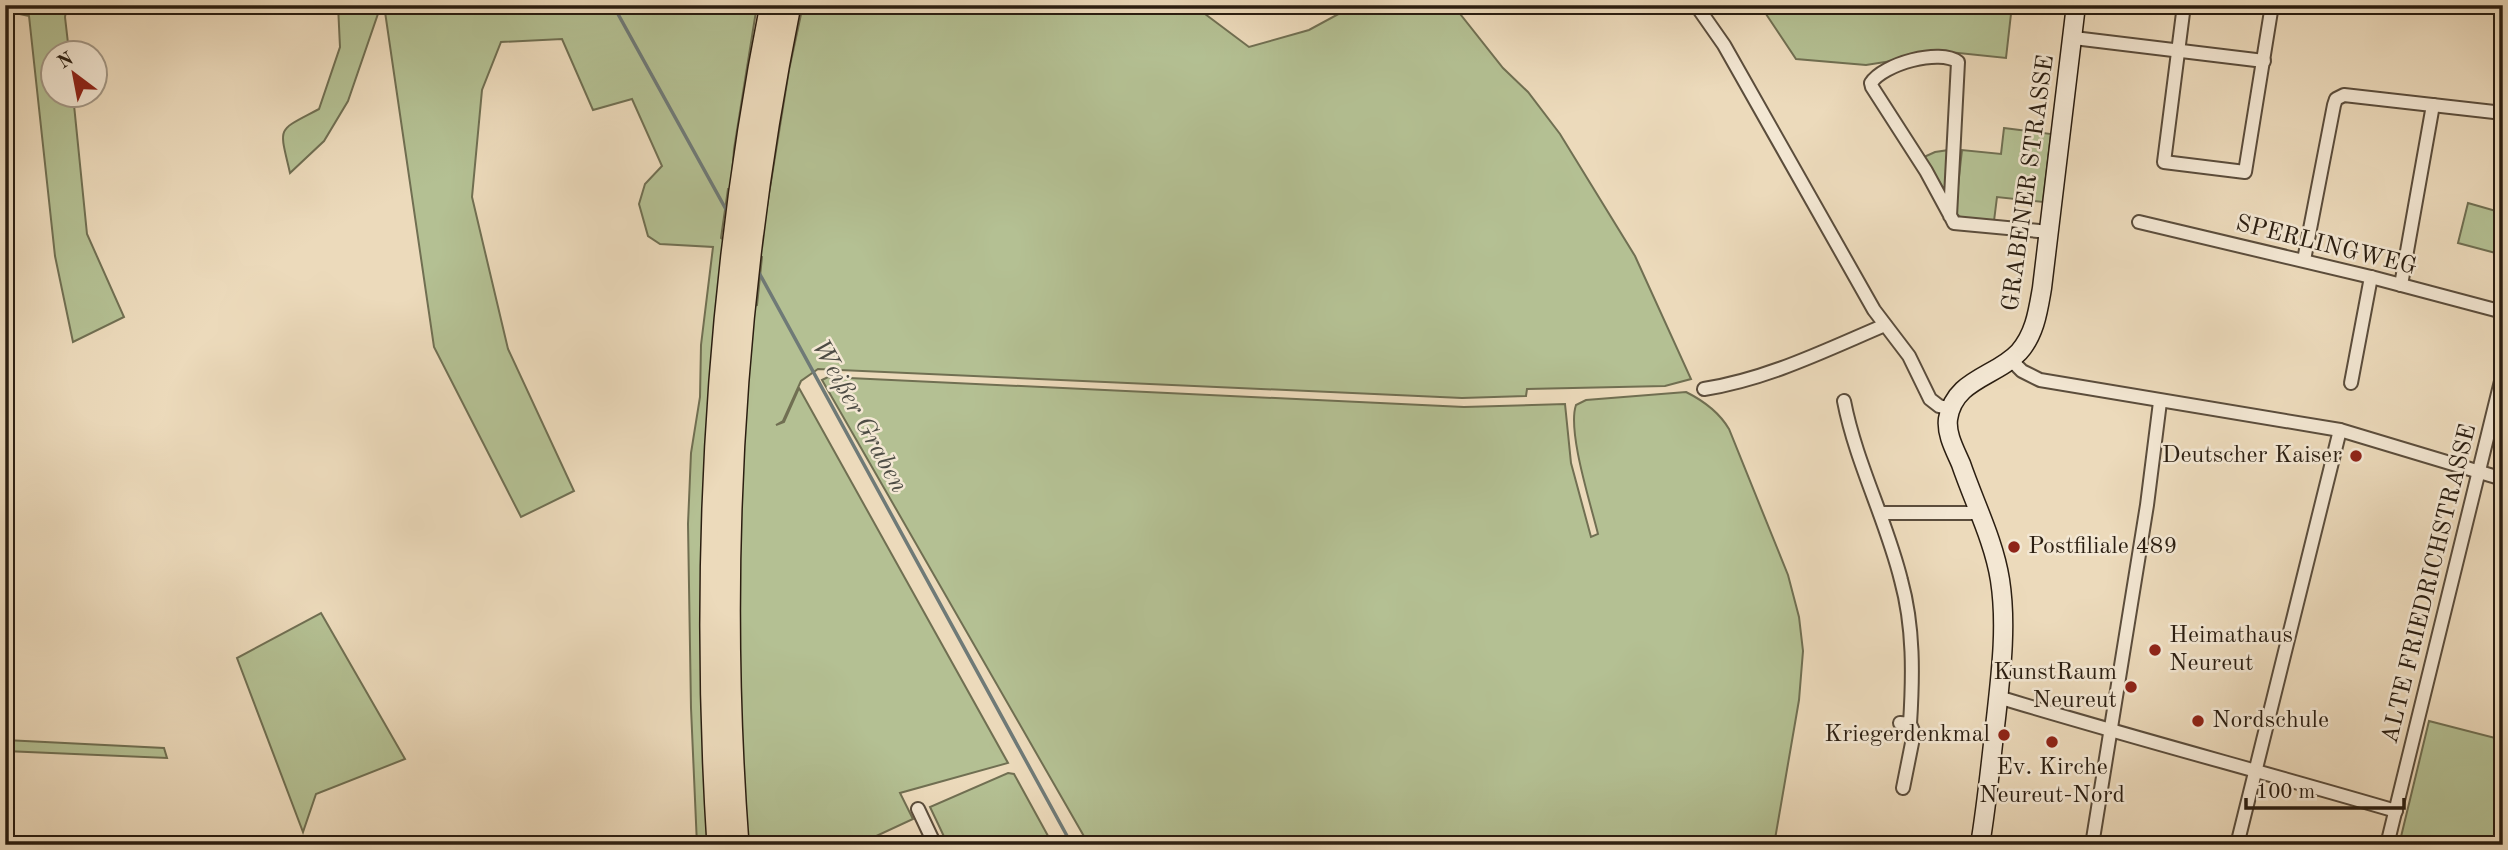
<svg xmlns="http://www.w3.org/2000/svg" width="2508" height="850" viewBox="0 0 2508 850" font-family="'Old Standard TT',serif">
<rect width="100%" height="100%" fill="#ecdabb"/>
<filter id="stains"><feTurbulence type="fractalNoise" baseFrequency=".00286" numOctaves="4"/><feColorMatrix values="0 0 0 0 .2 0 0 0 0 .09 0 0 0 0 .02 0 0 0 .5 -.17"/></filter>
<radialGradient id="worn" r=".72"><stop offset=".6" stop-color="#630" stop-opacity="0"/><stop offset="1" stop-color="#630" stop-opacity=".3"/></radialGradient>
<g fill="#b4c093" stroke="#706f52" stroke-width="2">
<polygon points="14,5 67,5 65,17 69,52 52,52 52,94 73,95 87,234 124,317 73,342 55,256 29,16 20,14"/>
<path d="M 338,5 L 381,5 L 348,101 L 324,141 L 290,173 C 279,125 276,132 319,109 L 340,47 Z"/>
<polygon points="384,5 757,5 734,149 731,189 728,189 721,238 724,240 707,432 709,845 697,845 691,708 688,524 691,453 700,397 701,345 713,247 660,244 648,236 639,204 645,184 662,166 632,99 593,110 562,39 501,42 482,90 472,197 508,349 574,491 521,517 434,347"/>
<polygon points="803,5 1193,5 1249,47 1309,30 1355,5 1453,5 1503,68 1528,92 1560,134 1635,256 1691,379 1665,386 1527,389 1526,396 1462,398 818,369 801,381 783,421 776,425 784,422 799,388 1008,763 900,793 913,819 857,845 746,845 739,701 740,474 754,306 757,305 762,257 759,256 789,70"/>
<polygon points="1760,5 2012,5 2006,58 1949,52 1866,65 1796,59"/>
<polygon points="2004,128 2051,134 2043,202 1997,197 1994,221 1961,218 1956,213 1956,204 1962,150 2001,154"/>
<polygon points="1949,150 1948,188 1943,188 1924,157 1935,152"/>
<polygon points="2468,203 2503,213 2503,255 2458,243"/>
<path d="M 828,377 L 1464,407 L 1565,404 L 1571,463 L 1591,537 L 1598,534 C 1591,505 1567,431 1576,405 L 1586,400 L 1686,392 C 1704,401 1719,412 1729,429 L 1788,575 L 1799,617 L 1803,651 L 1799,700 L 1774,845 L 1089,845 L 822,380 Z"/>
<polygon points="321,613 405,759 316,794 303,832 237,658"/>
<polygon points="2429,721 2503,740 2503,845 2399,845"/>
<polygon points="5,740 164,748 167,758 5,751"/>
<polygon points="1008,773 1014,774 1053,845 948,845 930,807"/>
</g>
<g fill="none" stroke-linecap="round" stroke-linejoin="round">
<g stroke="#6f7a77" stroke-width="3.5">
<polyline points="613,5 728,213"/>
<polyline points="757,269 1072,845"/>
</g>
<defs>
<g id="street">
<polyline points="1696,5 1724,45 1874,310 1909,356 1930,399 1939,406 1951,409"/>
<polyline points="2184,5 2164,162 2245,172 2272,5"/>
<polyline points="2074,38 2264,61"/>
<path d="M 1950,216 L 1958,62 C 1940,48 1883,64 1871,83 L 1872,87 L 1926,171 L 1952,219 L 1954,223 L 2049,232"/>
<polyline points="2139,222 2371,277 2503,312"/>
<polyline points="2304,260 2334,105 2336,99 2344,95 2503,113"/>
<polyline points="2401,285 2433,105"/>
<polyline points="2011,360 2022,371 2040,380 2340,430 2503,479"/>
<polyline points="2351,383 2371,277"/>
<path d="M 1704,389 C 1768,379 1826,350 1885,325"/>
<path d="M 1844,401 C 1856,463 1886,519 1901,580 C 1914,627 1913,676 1910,724 L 1900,723"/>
<polyline points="1880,513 1978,513"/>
<path d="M 1998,697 C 2130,737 2263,772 2396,811"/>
<polyline points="1903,788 1914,733 1910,724"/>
<polyline points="918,809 935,845"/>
<polyline points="2092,845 2147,505 2160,402"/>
<polyline points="2237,845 2340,430"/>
<polyline points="2387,845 2503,373"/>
</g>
<path id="secondary" d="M 1980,845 C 1987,803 1991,760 1996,718 C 2001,673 2007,625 2000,580 C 1994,541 1974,502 1961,464 C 1955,450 1946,434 1948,419 C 1954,379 1996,377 2019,352 C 2035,334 2038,311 2042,288 L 2076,5"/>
<g id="highway">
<path d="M 719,845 C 701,563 717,282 772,5"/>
<path d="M 737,845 C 716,564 733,281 789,5"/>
</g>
</defs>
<use href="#street" stroke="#5b4d3c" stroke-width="16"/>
<use href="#secondary" stroke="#2b1e11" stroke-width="21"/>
<use href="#highway" stroke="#2b1e11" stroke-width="26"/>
<use href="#street" stroke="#f3e7d3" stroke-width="12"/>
<use href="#secondary" stroke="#f3e7d3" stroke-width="18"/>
<use href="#highway" stroke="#ecdabb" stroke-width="23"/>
</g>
<g fill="#8f2418" stroke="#f3e7d3" stroke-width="2.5">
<circle cx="2356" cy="456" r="7"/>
<circle cx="2014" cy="547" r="7"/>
<circle cx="2155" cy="650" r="7"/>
<circle cx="2131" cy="687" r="7"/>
<circle cx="2198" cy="721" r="7"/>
<circle cx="2004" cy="735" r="7"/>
<circle cx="2052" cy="742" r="7"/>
</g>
<g text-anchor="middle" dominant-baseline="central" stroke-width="5" stroke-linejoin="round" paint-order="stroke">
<g font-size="24" fill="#2b1e11" stroke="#f3e7d3">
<text transform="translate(2029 183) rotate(-82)">GRABENER STRASSE</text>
<text transform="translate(2326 246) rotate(14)">SPERLINGWEG</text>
<text transform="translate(2430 584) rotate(-76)">ALTE FRIEDRICHSTRASSE</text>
</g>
<g font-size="24" fill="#2b1e11" stroke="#f3e7d3" text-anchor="end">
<text x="2342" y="456">Deutscher Kaiser</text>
<text x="2028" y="547" text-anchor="start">Postfiliale 489</text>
<text x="2169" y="636" text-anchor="start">Heimathaus<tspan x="2169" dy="28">Neureut</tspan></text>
<text x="2117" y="673">KunstRaum<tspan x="2117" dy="28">Neureut</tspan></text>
<text x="2212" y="721" text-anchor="start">Nordschule</text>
<text x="1990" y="735">Kriegerdenkmal</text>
<text x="2052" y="768" text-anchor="middle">Ev. Kirche<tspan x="2052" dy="28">Neureut-Nord</tspan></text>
</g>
<g font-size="26" font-style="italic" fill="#4d4c44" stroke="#f3e7d3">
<text transform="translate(859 416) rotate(61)">Weißer Graben</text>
</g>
</g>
<rect width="2508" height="850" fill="none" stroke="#ecdabb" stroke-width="28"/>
<rect x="7" y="7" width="2494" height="836" fill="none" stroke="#2b1e11" stroke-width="3.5"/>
<rect x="14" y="14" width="2480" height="822" fill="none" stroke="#2b1e11" stroke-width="2"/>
<g transform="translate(74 74) rotate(328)"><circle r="33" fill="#f3e7d3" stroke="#a39785" stroke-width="2"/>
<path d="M0-5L12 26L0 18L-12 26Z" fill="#8f2418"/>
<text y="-10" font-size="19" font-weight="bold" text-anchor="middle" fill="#2b1e11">N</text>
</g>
<path d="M2246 798v10h158v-10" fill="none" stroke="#2b1e11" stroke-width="3.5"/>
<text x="2256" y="798" font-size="21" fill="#2b1e11" stroke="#f3e7d3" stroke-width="5" paint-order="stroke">100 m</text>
<rect width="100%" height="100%" filter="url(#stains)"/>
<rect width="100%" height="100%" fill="url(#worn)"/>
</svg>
